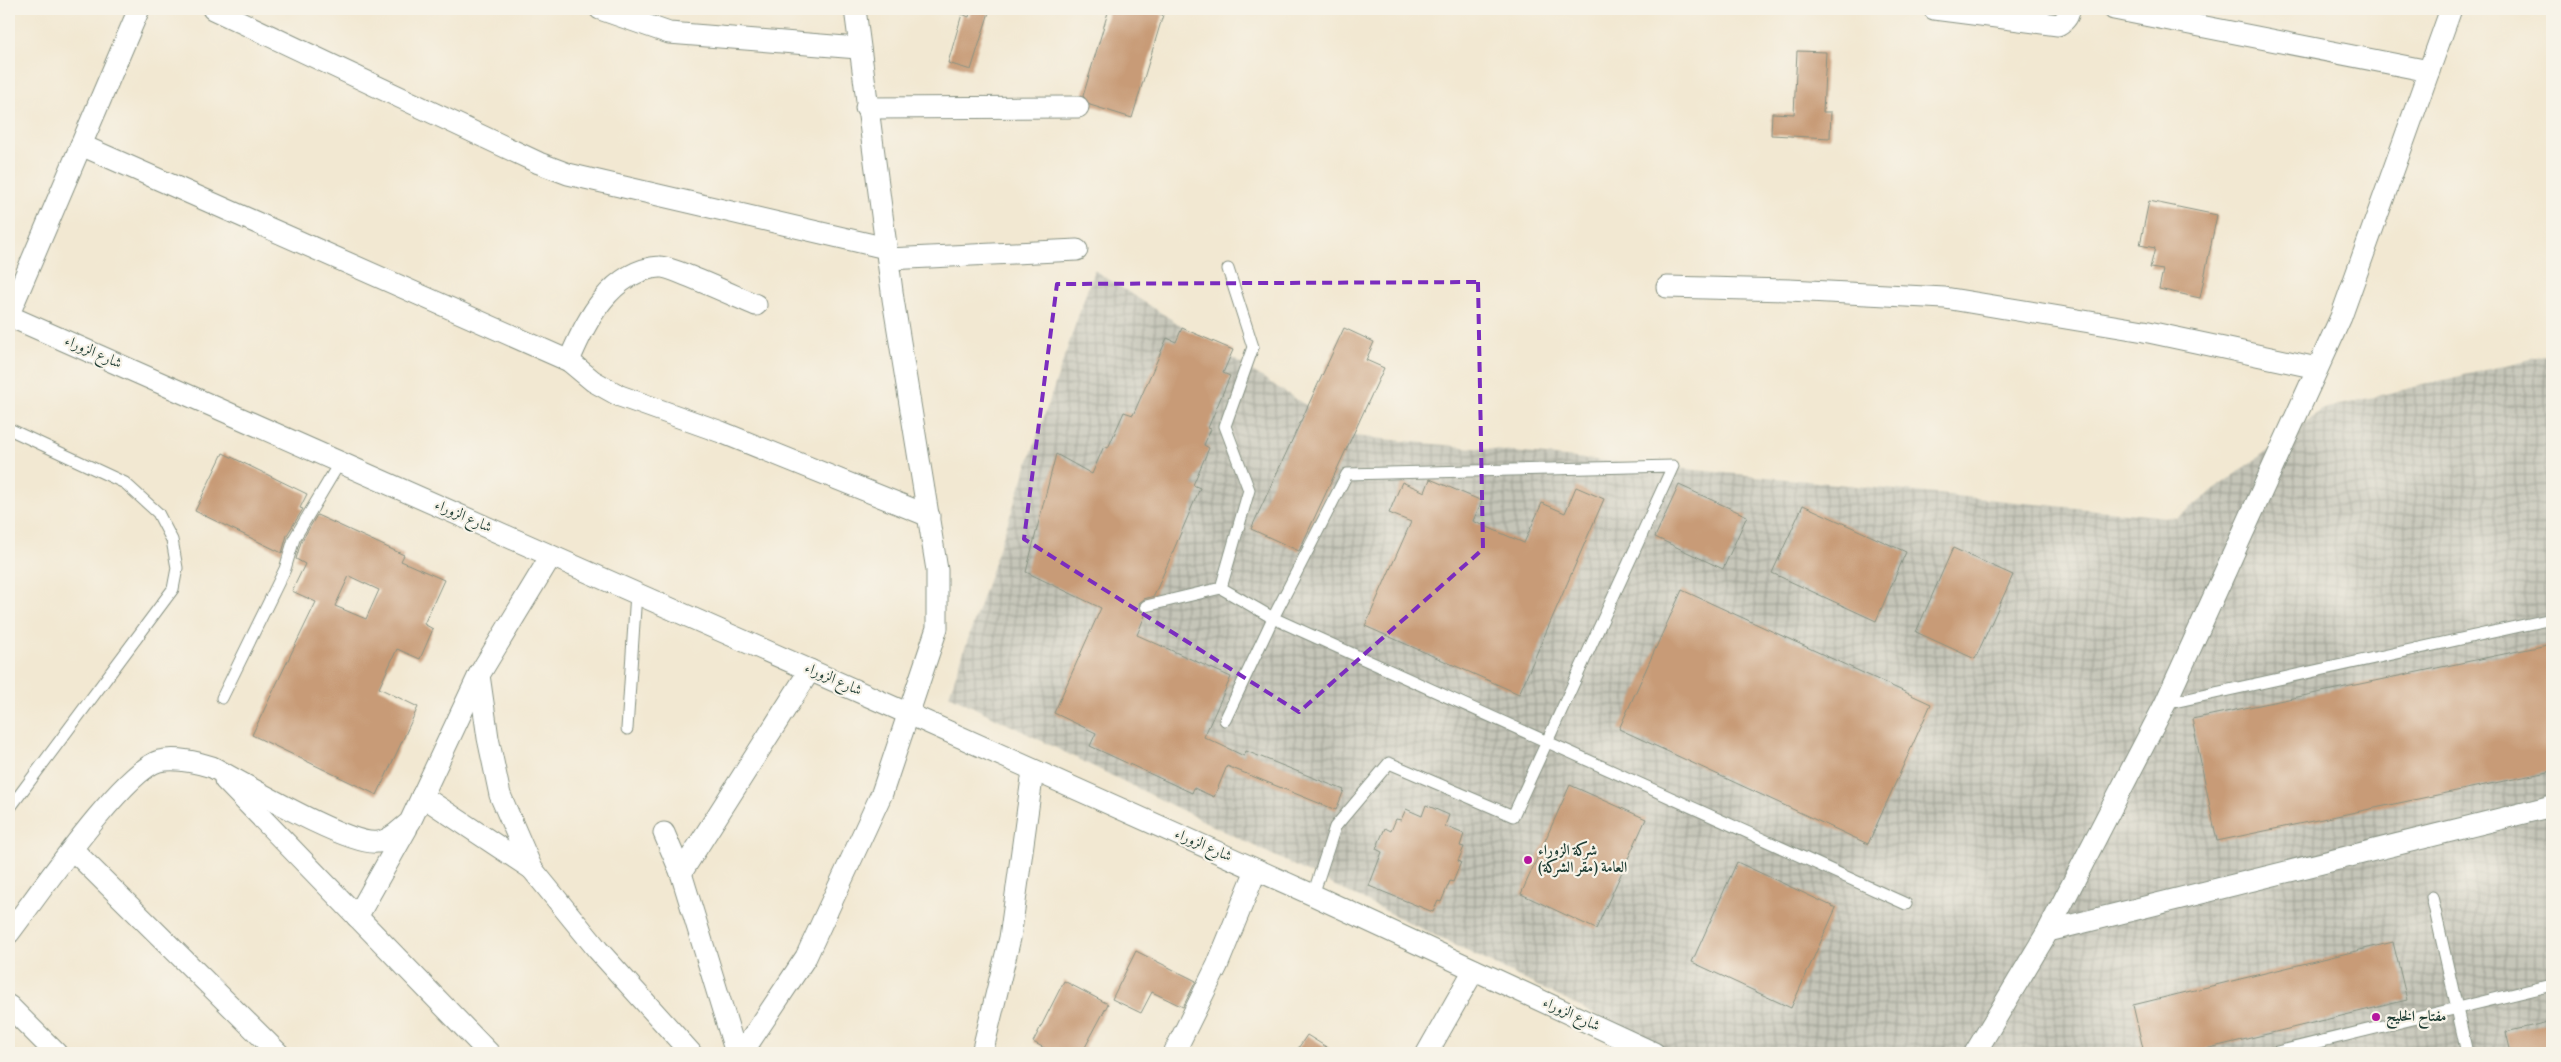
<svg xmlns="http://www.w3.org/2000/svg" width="2561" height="1062" viewBox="0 0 2561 1062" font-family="Vollkorn,Amiri,serif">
<defs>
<pattern id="industrial-grid" width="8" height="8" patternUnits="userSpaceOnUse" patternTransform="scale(1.25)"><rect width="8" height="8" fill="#c5c5b8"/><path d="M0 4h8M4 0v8" fill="none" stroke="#9fa196"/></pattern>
</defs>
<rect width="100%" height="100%" fill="#f7f3e8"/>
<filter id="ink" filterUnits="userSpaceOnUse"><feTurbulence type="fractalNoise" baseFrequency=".02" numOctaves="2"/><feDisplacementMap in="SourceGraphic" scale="10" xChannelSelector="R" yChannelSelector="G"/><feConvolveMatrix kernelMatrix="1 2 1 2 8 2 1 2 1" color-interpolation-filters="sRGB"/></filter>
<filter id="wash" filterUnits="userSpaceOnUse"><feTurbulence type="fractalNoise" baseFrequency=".0096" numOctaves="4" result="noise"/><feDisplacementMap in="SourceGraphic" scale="20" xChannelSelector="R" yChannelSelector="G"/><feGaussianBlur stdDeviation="1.12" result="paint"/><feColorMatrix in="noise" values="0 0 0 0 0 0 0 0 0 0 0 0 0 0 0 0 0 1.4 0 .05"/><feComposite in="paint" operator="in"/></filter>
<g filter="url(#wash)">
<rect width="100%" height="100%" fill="#f2e8d2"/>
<polygon fill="url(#industrial-grid)" points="1094,270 1354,436 2177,518 2323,409 2552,354 2552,1053 1673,1053 949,695"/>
<g id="blocks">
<g fill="#c89b77" fill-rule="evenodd">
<polygon points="971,9 990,9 971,70 948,63 962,14 969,17"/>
<polygon points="1109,9 1143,9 1163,15 1132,118 1090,105 1083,96"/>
<polygon points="1797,51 1826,52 1823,112 1831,112 1830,138 1771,135 1772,113 1794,114"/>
<polygon points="2149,201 2217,215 2200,298 2159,289 2163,270 2150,268 2155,248 2140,245"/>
<polygon points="1182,328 1233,350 1223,373 1230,376 1208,428 1211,429 1204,445 1209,448 1193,485 1200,488 1154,596 1144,599 1139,603 1140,611 1146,613 1137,635 1231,677 1204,737 1244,756 1246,751 1344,790 1336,810 1227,766 1214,797 1194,788 1192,793 1090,746 1096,733 1054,713 1101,608 1026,572 1056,454 1092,474 1104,446 1108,448 1124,412 1133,415 1167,338 1176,342"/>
<polygon points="1344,328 1374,342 1366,360 1384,368 1299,551 1251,529"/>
<polygon points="223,453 307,494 300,508 303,509 287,535 282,553 195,511"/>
<polygon points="1430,479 1482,501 1473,521 1524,543 1542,503 1565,513 1576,487 1604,499 1519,694 1365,626 1411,522 1389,513 1402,482 1425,492"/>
<polygon points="1679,485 1747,516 1723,569 1655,537"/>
<polygon points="1803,505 1906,552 1876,621 1772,573"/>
<path d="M 317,515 L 404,555 L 401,561 L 444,580 L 424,624 L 433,629 L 420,659 L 397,649 L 379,688 L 418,707 L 377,795 L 252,735 L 316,602 L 292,591 L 305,564 L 296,559 L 301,542 ZM 349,576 L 379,590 L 366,619 L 335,606 Z"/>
<polygon points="1953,548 2013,575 1975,659 1916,632"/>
<polygon points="1682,590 1931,704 1868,844 1619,729"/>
<polygon points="2552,644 2552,771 2217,841 2192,719"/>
<polygon points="1570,785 1646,819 1596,929 1521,894"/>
<polygon points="1426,805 1449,815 1445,826 1464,834 1460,846 1464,847 1458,861 1461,862 1453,882 1450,881 1441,902 1438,901 1433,912 1369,886 1382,852 1376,849 1385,828 1391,831 1396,819 1401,820 1406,809 1422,816"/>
<polygon points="1737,862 1836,908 1791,1008 1692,962"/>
<polygon points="2393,942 2407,1000 2189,1053 2144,1053 2133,1005"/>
<polygon points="1136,951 1196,981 1183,1007 1152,992 1141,1013 1112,999"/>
<polygon points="1064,981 1108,1004 1082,1053 1054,1053 1033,1042"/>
<polygon points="2552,1021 2552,1053 2511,1053 2506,1032"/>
<polygon points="1307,1035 1336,1053 1295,1053"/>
</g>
</g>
</g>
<g filter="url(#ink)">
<use href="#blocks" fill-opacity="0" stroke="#889283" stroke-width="1"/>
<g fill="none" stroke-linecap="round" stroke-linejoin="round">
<defs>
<g id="service">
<polyline points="9,429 125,483 158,513 172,540 177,568 173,589 9,809"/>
<polyline points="1221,588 1249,490 1225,426 1253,347 1228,269"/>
<polyline points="1146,606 1221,588 1273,618 1906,904"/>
<polyline points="222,698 285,569 294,539 340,462"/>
<polyline points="2165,704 2552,619"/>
<polyline points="1225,720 1273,618 1347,474 1673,466 1513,816 1389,763 1335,827 1313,895"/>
<polyline points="627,729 636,593"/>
<polyline points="2432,897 2467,1053"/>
<polyline points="2273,1053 2552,985"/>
</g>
<g id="minor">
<polyline points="213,9 539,163 568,174 886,248"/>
<polyline points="600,9 669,33 858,48"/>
<path d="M 1934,9 L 2058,25 C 2065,21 2069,17 2069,9"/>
<polyline points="2114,9 2429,71"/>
<polyline points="866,108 1078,107"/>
<polyline points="81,145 569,361 593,381 620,396 721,432 929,516"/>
<polyline points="888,259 1077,250"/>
<polyline points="1667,287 1789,290 1945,298 2144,331 2317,368"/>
<polyline points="9,314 139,9"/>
<polyline points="9,316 909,714 1313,895 1654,1053"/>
<path d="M 569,361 C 585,322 611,270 660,267 C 670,266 741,299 756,305"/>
<polyline points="479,675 488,738 500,795 532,869 598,950 691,1053"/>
<polyline points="225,780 489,1053"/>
<polyline points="422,796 532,869"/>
<polyline points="664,833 681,873 736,1053"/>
<polyline points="73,850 278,1053"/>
<polyline points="681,873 810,670"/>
<polyline points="357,917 407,828"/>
<polyline points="2048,931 2165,704 2341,317 2451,9"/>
<path d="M 9,933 C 36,898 123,771 159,761 C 177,757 196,762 212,767 C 243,783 350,847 378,842 C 391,841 401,829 410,822 L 479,675 L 551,556"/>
<polyline points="9,1006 56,1053"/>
<polyline points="742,1053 806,957 882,793 937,628 937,570 893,299 855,9"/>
<polyline points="982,1053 1010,938 1033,771"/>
<polyline points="1174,1053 1217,966 1256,870"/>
<polyline points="1427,1053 1474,970"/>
<polyline points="1975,1053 2048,931 2552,806"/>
</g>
</defs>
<use href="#service" stroke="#889283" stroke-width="13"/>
<use href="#minor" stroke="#889283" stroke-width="23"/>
<use href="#service" stroke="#fff" stroke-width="11"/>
<use href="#minor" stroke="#fff" stroke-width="21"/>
</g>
</g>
<path fill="none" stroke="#7b2cbf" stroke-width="4" stroke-dasharray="10 6" stroke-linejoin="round" d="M 1478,282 L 1483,549 L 1299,712 L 1024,539 L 1057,284 Z"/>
<g fill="#b5179e" stroke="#f7f3e8" stroke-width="2">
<circle cx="1528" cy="860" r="5"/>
<circle cx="2376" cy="1017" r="5"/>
</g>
<g text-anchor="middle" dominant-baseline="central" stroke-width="4.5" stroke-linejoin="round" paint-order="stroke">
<g font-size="15" fill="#1f3d34" stroke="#f7f3e8">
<text transform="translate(93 353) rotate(24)">شارع الزوراء</text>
<text transform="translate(463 517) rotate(24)">شارع الزوراء</text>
<text transform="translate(833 680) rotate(24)">شارع الزوراء</text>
<text transform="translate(1203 846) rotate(24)">شارع الزوراء</text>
<text transform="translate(1571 1015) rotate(25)">شارع الزوراء</text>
</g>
<g font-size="15" font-weight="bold" fill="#1f3d34" stroke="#f7f3e8" text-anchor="start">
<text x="1538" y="851">شركة الزوراء<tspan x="1538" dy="17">العامة (مقر الشركة)</tspan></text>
<text x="2386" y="1017">مفتاح الخليج</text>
</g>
</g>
<rect width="2561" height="1062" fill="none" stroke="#f7f3e8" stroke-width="30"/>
</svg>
